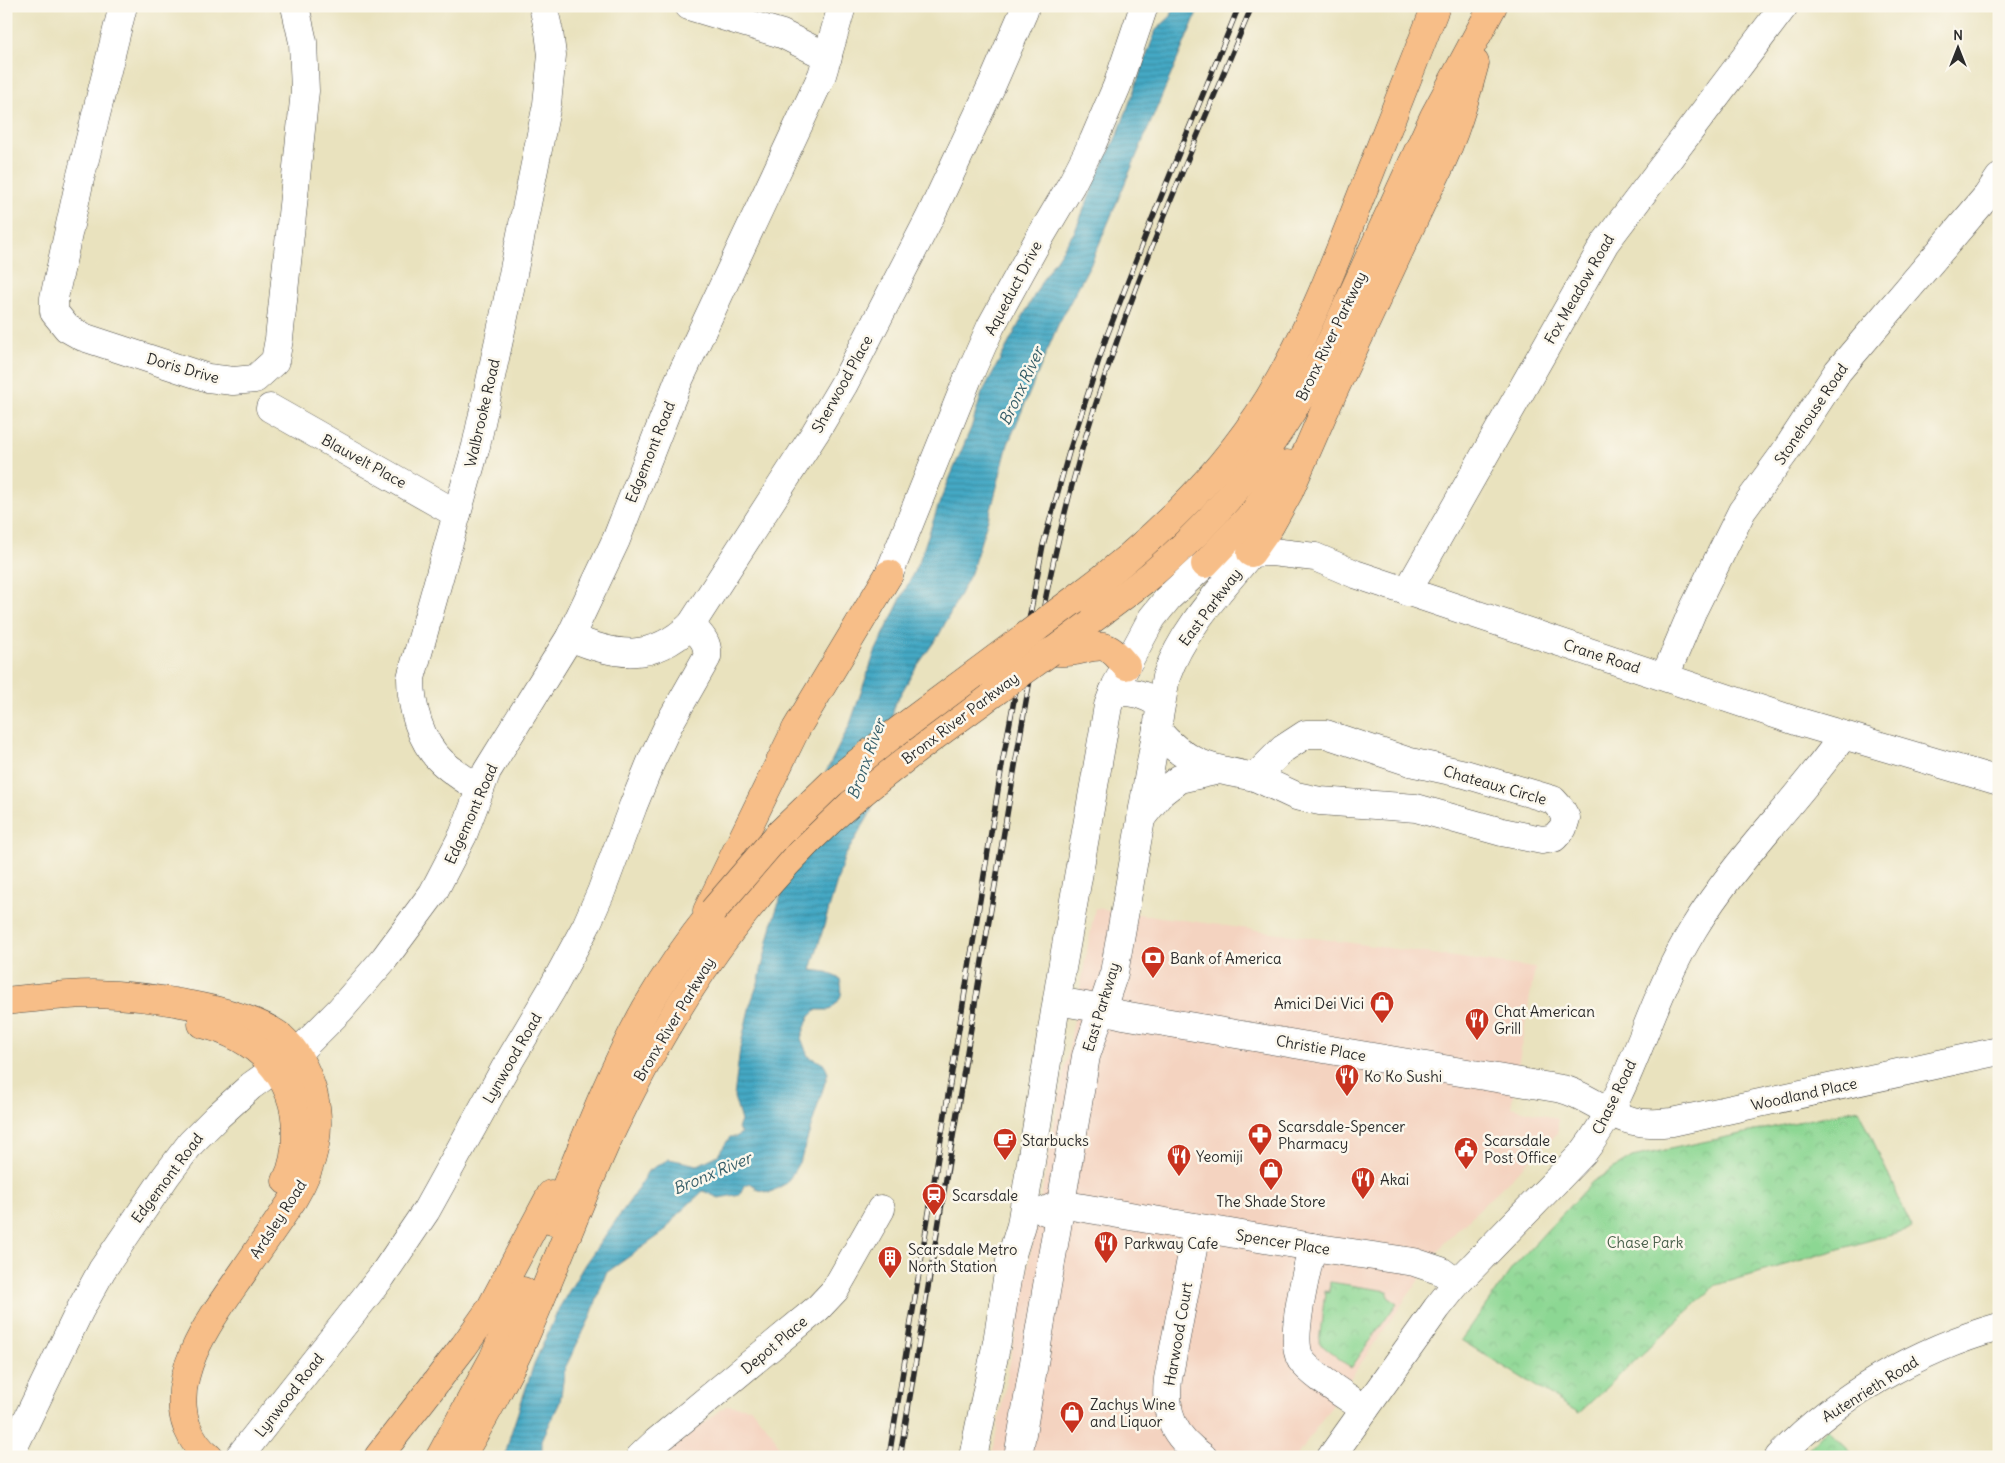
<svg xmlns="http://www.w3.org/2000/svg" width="2005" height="1463" viewBox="0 0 2005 1463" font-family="Delius,sans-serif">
<defs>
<pattern id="park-crowns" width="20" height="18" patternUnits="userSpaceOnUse" patternTransform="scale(1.25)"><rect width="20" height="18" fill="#8cd793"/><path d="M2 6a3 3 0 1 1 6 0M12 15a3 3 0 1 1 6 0" fill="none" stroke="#79b97f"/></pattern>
<pattern id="water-rules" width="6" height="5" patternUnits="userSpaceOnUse" patternTransform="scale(1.25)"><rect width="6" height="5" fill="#44a8c4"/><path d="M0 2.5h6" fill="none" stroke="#39899f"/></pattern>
</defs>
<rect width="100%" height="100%" fill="#fbf7ec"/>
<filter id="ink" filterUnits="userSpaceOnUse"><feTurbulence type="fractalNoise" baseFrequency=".02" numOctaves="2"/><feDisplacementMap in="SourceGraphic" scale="10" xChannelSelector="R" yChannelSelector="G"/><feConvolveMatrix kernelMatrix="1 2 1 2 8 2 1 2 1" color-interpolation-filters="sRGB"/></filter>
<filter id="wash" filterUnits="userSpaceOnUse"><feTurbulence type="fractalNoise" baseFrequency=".0096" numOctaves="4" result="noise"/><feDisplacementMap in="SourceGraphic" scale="20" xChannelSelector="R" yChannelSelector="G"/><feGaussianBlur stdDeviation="1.12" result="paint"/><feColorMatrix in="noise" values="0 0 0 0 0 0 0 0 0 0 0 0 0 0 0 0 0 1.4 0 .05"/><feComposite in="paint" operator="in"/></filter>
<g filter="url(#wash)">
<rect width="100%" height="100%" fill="#e9e2be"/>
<g fill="#f4d3c0">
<polygon points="1095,908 1535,968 1511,1107 1558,1119 1558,1133 1445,1242 1296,1457 992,1457"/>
<polygon points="727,1405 751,1408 772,1433 780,1449 792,1457 662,1457"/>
</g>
<g fill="url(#park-crowns)" stroke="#5c815f">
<polygon points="1859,1109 1912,1228 1716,1285 1579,1413 1461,1340 1513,1267 1592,1182 1632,1157"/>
<polygon points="1330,1282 1388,1291 1388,1297 1397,1303 1351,1368 1319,1343 1325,1291 1329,1292"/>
<polygon points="1827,1429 1856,1457 1800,1457"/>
</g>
<path fill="url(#water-rules)" stroke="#386a78" d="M 1174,6 L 1200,6 L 1092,261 L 1058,325 L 1008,444 L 992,506 L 971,573 L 939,635 L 915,669 L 895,704 L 871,812 L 844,858 L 811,970 L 827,972 L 840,979 C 844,994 841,1000 830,1010 L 817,1010 L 809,1017 L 801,1038 L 808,1056 L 824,1064 L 828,1073 L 801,1159 L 787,1183 L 769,1193 L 756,1189 L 756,1187 L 750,1183 L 744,1186 L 740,1194 L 719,1198 L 703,1191 L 677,1215 L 664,1232 L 606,1273 L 590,1318 L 565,1368 L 560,1402 L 542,1440 L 542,1457 L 505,1457 L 510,1436 L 534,1364 L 559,1308 L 585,1264 L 631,1199 L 648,1171 L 669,1159 L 698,1165 L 718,1155 L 730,1137 L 736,1137 L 741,1133 L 738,1129 L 741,1121 L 734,1097 L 740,1048 L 750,1005 L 759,980 L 773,920 L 816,792 L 850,724 L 875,652 L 920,559 L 940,501 L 971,428 L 982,393 L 1044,277 L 1075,231 L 1097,177 L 1119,131 L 1156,30 L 1171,16 Z"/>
</g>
<g filter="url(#ink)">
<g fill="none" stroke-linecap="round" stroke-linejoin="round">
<defs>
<g id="minor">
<polyline points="123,6 80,179 54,298 54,312 67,328 83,337 208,378 233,381 255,379 275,361 279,339 305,91 303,42 295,6"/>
<polyline points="689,6 782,34 828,57"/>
<polyline points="270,408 457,514"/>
<polyline points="889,574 968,378 991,326 1036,244 1071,185 1093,142 1117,86 1144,6"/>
<polyline points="1407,592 1605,243 1784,6"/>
<path d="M 570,637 C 616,657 652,662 691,625 L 815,433 L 844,384 L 930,217 L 991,87 L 1024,11"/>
<polyline points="1665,676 1692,612 1742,511 1783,455 1838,371 1987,196 1999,178"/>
<path d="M 1113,692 C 1132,691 1145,694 1160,705"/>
<path d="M 1157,730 C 1187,765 1212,769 1255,777"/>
<polygon points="1306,734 1326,734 1410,762 1465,774 1553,800 1561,809 1566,818 1563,828 1554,838 1542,840 1502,832 1416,808 1320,801 1296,796 1255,777 1283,749"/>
<path d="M 480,789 C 467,781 454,773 442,762 C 420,742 411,707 411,678 L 476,446 L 510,289 L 547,104 L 552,55 L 549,32 L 543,6"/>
<polyline points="1142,817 1161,793 1179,779 1219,770"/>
<path d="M 1057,1001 L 1086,1006 L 1123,1015 L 1562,1089 C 1575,1092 1586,1099 1597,1105 C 1624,1121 1641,1126 1672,1122 L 1999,1051"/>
<polyline points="1045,1211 1060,1204 1312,1247 1414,1262 1441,1271 1457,1283"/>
<path d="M 1197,1228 L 1168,1379 C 1164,1415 1173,1436 1203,1457"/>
<path d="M 1312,1247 C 1307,1272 1288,1339 1301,1360 C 1311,1375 1349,1398 1365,1409"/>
<polyline points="9,1457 80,1310 102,1270 166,1176 191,1143 218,1116 251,1086 297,1053 340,1010 384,959 433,893 463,835 487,771 570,637 616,540 678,382 822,75 842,6"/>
<path d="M 239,1457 L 382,1276 L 426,1211 L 504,1070 L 552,989 L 586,926 L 601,892 L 633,806 L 651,762 L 669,724 L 707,657 C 709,642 700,635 691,625"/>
<polyline points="640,1457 656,1442 818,1308 835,1290 881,1209"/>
<polyline points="973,1457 997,1342 1010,1261 1021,1225 1060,980 1108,706 1116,685 1152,618 1169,597 1205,564 1251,553 1272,552 1315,557 1355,574 1796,721 1999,781"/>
<path d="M 1018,1457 L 1086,1056 L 1114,973 L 1166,677 C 1183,629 1219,592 1251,553"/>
<path d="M 1331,1457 L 1437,1308 L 1457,1283 L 1583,1153 C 1624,1100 1641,1034 1669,975 C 1676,959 1685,943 1694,928 C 1736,859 1796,802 1843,736"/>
<path d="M 1779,1457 C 1835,1397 1920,1349 1999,1327"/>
</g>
<g id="major">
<path d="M 6,1001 C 35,998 64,994 94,994 C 141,995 244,1008 281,1037 C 298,1052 307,1071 313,1092 C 323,1130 314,1164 294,1198 C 278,1222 261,1246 244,1271 C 216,1312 167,1373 187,1427 C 192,1439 198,1449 209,1457"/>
<path d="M 202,1024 C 256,1037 296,1075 296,1132 C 296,1149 294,1166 286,1181"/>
</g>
<g id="highway">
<path d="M 1251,553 L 1270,526 L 1289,492 L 1323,414 L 1424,198 C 1449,153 1462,112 1475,63"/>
<polyline points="1205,564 1254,512 1287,464"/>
<path d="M 1074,600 C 1150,544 1219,479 1269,398 C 1308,334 1334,265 1361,196 C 1386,132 1411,69 1436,6"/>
<path d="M 1050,652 C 1083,625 1119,601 1152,574 C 1228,510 1287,430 1331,341 L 1434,116 L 1493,6"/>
<path d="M 1051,652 C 1059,652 1067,653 1075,651 C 1103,645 1106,641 1126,666"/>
<polyline points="707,911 796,729 889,574"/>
<path d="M 552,1221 C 581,1150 608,1076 646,1008 C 666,974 688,942 713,911"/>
<polyline points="378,1457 464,1346 490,1309 551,1194"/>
<polyline points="440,1457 493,1359 523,1291"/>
<path d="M 461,1457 C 482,1421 503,1385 520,1348 C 550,1281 575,1212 605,1145 C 662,1023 733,909 833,818 C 884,772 940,732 995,692"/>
</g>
</defs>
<use href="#minor" stroke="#484641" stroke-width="29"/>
<use href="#major" stroke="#484641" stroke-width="29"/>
<use href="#highway" stroke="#484641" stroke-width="29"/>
<use href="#minor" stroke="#fff" stroke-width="28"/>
<use href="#major" stroke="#f7be88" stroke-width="28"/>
<use href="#highway" stroke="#f7be88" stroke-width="28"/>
<defs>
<g id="rail">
<polyline points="889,1457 1003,759 1043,545 1069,452 1106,338 1152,219 1239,6"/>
<path d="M 900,1457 C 932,1258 965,1060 999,862 C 1022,726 1042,589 1080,456 C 1124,302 1190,154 1252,6"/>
</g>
</defs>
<use href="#rail" stroke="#2b2b2b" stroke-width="5.5"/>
<use href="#rail" stroke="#fbf7ec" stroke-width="4" stroke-dasharray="11" stroke-linecap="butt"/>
<defs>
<g id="highway-bridge">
<polyline points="995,692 1050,652"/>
<polyline points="713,911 779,834 832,783 890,737 1074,600"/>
</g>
</defs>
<use href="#highway-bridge" stroke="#484641" stroke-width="29" stroke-linecap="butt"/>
<use href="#highway-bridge" stroke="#f7be88" stroke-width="28"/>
</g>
</g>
<defs>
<symbol id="bank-pin" viewBox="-11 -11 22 30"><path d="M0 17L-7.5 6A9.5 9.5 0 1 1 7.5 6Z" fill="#c8321e" stroke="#fbf7ec"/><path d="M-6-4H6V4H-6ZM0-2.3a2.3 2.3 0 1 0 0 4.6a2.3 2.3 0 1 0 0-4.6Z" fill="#fff"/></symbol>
<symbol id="shop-pin" viewBox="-11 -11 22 30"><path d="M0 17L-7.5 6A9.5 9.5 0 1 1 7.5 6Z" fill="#c8321e" stroke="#fbf7ec"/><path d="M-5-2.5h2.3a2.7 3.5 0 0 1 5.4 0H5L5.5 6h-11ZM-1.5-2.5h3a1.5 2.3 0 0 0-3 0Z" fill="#fff"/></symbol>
<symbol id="restaurant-pin" viewBox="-11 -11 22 30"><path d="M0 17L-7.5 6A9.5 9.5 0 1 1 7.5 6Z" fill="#c8321e" stroke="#fbf7ec"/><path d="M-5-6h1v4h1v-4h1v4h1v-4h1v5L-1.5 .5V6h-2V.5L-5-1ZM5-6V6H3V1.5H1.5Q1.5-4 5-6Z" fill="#fff"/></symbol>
<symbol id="pharmacy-pin" viewBox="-11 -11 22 30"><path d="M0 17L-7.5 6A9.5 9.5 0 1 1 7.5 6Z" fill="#c8321e" stroke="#fbf7ec"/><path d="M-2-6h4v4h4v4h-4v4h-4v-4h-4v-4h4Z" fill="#fff"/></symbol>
<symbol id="cafe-pin" viewBox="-11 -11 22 30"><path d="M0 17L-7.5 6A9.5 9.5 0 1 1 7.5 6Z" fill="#c8321e" stroke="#fbf7ec"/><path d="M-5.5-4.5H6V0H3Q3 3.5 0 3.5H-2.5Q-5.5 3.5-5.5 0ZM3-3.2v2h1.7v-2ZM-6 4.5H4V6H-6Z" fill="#fff"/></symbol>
<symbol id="civic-pin" viewBox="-11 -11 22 30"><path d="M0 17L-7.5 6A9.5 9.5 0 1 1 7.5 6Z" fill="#c8321e" stroke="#fbf7ec"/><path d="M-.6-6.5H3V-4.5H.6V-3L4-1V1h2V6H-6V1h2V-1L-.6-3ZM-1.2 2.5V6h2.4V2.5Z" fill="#fff"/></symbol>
<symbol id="station-pin" viewBox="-11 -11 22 30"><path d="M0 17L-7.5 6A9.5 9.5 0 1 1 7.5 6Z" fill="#c8321e" stroke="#fbf7ec"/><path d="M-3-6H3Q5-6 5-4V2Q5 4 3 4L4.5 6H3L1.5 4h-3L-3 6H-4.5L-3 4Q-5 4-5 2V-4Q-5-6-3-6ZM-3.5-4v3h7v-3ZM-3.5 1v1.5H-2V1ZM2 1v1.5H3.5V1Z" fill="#fff"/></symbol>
<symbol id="building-pin" viewBox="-11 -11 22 30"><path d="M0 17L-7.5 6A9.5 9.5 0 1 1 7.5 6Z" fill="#c8321e" stroke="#fbf7ec"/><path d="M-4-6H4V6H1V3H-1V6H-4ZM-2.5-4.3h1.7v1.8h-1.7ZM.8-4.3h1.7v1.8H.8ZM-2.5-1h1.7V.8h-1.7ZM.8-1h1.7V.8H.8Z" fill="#fff"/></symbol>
</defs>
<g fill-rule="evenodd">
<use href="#bank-pin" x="1139" y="944" width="28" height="38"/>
<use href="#shop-pin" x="1368" y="989" width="28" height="38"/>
<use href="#restaurant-pin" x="1463" y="1006" width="28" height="38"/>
<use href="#restaurant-pin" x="1333" y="1062" width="28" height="38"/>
<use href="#pharmacy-pin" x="1246" y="1121" width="28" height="38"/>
<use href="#cafe-pin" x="991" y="1126" width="28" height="38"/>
<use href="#civic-pin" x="1452" y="1135" width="28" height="38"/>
<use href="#restaurant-pin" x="1165" y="1142" width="28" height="38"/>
<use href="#shop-pin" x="1257" y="1156" width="28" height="38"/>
<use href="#restaurant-pin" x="1349" y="1165" width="28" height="38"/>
<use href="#station-pin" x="920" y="1181" width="28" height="38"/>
<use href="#restaurant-pin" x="1092" y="1229" width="28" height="38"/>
<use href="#building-pin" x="876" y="1244" width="28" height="38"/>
<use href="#shop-pin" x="1058" y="1399" width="28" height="38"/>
</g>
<g text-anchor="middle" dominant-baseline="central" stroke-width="5" stroke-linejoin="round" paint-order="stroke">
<g font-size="15" fill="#2b2b2b" stroke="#fbf7ec">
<text transform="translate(1013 288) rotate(-62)">Aqueduct Drive</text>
<text transform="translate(1579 289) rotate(-60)">Fox Meadow Road</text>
<text transform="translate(1331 336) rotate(-64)">Bronx River Parkway</text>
<text transform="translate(183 368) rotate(16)">Doris Drive</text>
<text transform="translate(842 384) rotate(-61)">Sherwood Place</text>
<text transform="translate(482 413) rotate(-77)">Walbrooke Road</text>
<text transform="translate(1811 414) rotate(-56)">Stonehouse Road</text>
<text transform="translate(650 452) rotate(-68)">Edgemont Road</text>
<text transform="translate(364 461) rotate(29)">Blauvelt Place</text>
<text transform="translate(1210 607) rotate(-53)">East Parkway</text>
<text transform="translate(1602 656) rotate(18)">Crane Road</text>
<text transform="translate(960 718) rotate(-37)">Bronx River Parkway</text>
<text transform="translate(1495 785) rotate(16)">Chateaux Circle</text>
<text transform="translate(471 814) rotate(-66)">Edgemont Road</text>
<text transform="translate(1101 1007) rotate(-73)">East Parkway</text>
<text transform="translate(674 1019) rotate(-59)">Bronx River Parkway</text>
<text transform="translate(1321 1048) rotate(10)">Christie Place</text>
<text transform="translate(512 1058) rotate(-60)">Lynwood Road</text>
<text transform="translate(1804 1094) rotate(-12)">Woodland Place</text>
<text transform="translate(1614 1097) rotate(-64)">Chase Road</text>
<text transform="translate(167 1178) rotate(-53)">Edgemont Road</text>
<text transform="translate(278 1219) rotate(-57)">Ardsley Road</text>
<text transform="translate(1283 1242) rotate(9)">Spencer Place</text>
<text transform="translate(1178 1334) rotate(-80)">Harwood Court</text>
<text transform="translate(774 1345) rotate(-40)">Depot Place</text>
<text transform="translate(1870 1389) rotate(-32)">Autenrieth Road</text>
<text transform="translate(289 1395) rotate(-52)">Lynwood Road</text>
</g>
<g font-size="15" fill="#2b2b2b" stroke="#fbf7ec" text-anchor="start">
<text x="1170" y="958">Bank of America</text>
<text x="1364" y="1003" text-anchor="end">Amici Dei Vici</text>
<text x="1494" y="1011">Chat American<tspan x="1494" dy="17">Grill</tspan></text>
<text x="1364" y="1076">Ko Ko Sushi</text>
<text x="1278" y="1126">Scarsdale-Spencer<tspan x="1278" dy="17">Pharmacy</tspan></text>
<text x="1022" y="1140">Starbucks</text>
<text x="1484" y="1140">Scarsdale<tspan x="1484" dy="17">Post Office</tspan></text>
<text x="1196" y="1156">Yeomiji</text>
<text x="1380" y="1179">Akai</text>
<text x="952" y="1195">Scarsdale</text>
<text x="1271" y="1201" text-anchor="middle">The Shade Store</text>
<text x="1124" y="1243">Parkway Cafe</text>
<text x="908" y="1249">Scarsdale Metro<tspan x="908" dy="17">North Station</tspan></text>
<text x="1090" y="1404">Zachys Wine<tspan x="1090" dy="17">and Liquor</tspan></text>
</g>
<g font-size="15" fill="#485f4a" stroke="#fbf7ec">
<text x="1645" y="1242">Chase Park</text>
</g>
<g font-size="16" font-style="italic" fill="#355d68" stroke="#fbf7ec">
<text transform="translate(1021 386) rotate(-65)">Bronx River</text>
<text transform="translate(866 759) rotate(-70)">Bronx River</text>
<text transform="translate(712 1173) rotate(-23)">Bronx River</text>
</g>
</g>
<rect width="2005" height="1463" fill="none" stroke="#fbf7ec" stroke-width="25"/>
<g transform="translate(1958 48)" stroke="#fbf7ec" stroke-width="4" paint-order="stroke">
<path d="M0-4L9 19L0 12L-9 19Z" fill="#2b2b2b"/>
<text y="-8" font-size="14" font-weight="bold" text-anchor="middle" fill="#2b2b2b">N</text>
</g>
</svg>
